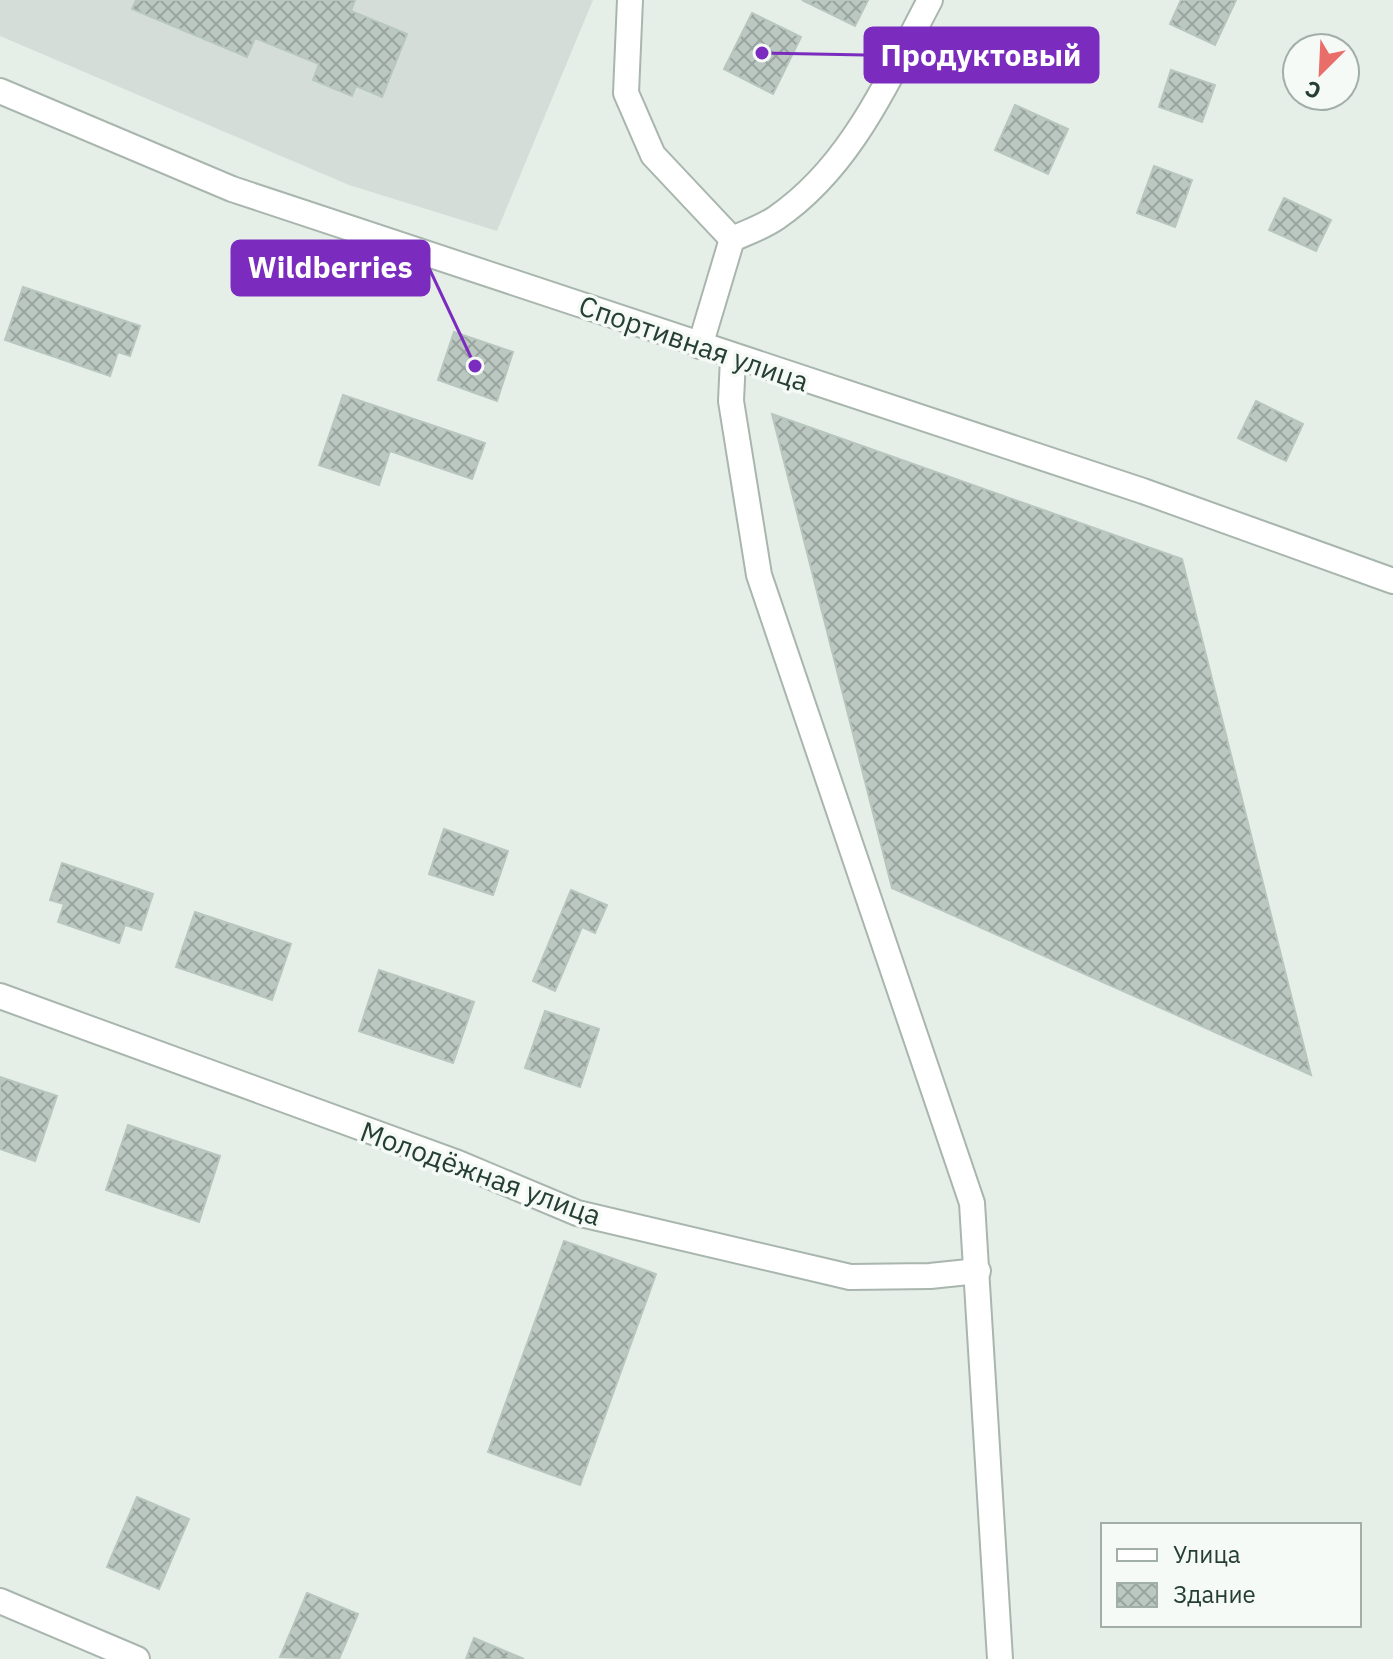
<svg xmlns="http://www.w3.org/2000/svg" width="1393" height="1659" viewBox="0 0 1393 1659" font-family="'IBM Plex Sans',sans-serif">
<defs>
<pattern id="building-cross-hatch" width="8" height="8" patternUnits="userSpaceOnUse" patternTransform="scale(2)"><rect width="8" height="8" fill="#bbc8c1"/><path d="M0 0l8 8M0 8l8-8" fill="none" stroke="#98a49d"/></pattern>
</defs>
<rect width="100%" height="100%" fill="#e6eee8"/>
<polygon fill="#d4ddd7" points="0,0 593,0 497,231 349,185 0,36"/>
<g fill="url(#building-cross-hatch)" stroke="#b8c7be" stroke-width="2">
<polygon points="136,0 355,0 351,11 407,34 382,97 356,86 352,96 313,80 319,64 255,38 247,57 132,9"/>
<polygon points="802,0 868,0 855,26"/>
<polygon points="1181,0 1236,0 1215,45 1170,24"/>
<polygon points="752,13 801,37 773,94 724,69"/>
<polygon points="1171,70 1215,85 1202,122 1159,107"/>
<polygon points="1015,105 1068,129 1048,174 995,150"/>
<polygon points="1154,166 1192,180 1175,227 1137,213"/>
<polygon points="1284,198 1331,220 1316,251 1269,230"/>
<polygon points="23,287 140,326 130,356 118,352 110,376 5,340"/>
<polygon points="454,332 513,352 497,401 438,380"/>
<polygon points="343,395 485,443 472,479 390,451 379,485 319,465"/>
<polygon points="1256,401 1303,424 1286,461 1238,438"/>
<polygon points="772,414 1182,559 1311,1075 892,888"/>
<polygon points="444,829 508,851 493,895 429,874"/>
<polygon points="62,863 153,894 141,930 125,925 119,943 58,922 64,904 50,900"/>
<polygon points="571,890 607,905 595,933 582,927 555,991 533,981"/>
<polygon points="195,912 291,944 272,1000 176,967"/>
<polygon points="379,970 474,1002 453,1063 359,1031"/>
<polygon points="545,1011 599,1029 580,1087 525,1068"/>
<polygon points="0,1077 57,1096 35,1161 0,1149"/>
<polygon points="128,1125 220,1156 199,1222 106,1190"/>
<polygon points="564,1241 656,1274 580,1485 488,1452"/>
<polygon points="137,1497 189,1519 159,1589 107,1567"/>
<polygon points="307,1593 358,1614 339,1659 280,1657"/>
<polygon points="474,1638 524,1659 466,1659"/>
</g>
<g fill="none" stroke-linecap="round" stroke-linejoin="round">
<defs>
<g id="minor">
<polyline points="630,0 626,93 653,155 732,239"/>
<polyline points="0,91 232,189 1143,491 1393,581"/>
<path d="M 700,346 L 732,239 C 746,233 763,227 776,218 C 852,166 888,79 930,0"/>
<polyline points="733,358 731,401 759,575 972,1203 1000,1659"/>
<polyline points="0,996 458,1163 577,1213 850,1277 930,1276 978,1271"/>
<polyline points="0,1601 137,1659"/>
</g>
</defs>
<use href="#minor" stroke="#a8b6ae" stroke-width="28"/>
<use href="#minor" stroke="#fff" stroke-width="24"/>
</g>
<g text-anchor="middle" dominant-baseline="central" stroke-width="7" stroke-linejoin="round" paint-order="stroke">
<g font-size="28" fill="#253f33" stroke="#f6faf7">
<text transform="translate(694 343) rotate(19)">Спортивная улица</text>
<text transform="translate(481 1173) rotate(20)">Молодёжная улица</text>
</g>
</g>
<path fill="none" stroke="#7b2cbf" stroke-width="3" d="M762 53L865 55M475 366L429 268"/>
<g fill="#7b2cbf" stroke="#f6faf7" stroke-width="3">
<circle cx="762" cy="53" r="8"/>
<circle cx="475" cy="366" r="8"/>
</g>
<g fill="#7b2cbf" stroke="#7b2cbf" stroke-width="3">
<rect x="865" y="28" width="233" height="54" rx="8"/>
<rect x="232" y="241" width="197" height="54" rx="8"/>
</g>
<g font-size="30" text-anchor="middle" font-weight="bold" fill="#fff">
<text x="981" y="66">Продуктовый</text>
<text x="330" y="278">Wildberries</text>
</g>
<rect x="1101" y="1523" width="260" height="104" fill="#f6faf7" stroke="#a2afa9" stroke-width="2"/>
<rect x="1117" y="1549" width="40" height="12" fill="#ffffff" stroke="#a2afa9" stroke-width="2"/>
<text x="1173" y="1563" font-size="24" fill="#253f33">Улица</text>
<rect x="1117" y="1583" width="40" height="24" fill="url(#building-cross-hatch)" stroke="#a2afa9" stroke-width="2"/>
<text x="1173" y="1603" font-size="24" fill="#253f33">Здание</text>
<g transform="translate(1321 72) rotate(204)"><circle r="38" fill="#f6faf7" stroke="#a2afa9" stroke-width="2"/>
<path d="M0-6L14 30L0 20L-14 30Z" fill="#e96d68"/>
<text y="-12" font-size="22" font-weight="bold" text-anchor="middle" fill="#253f33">С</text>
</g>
</svg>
